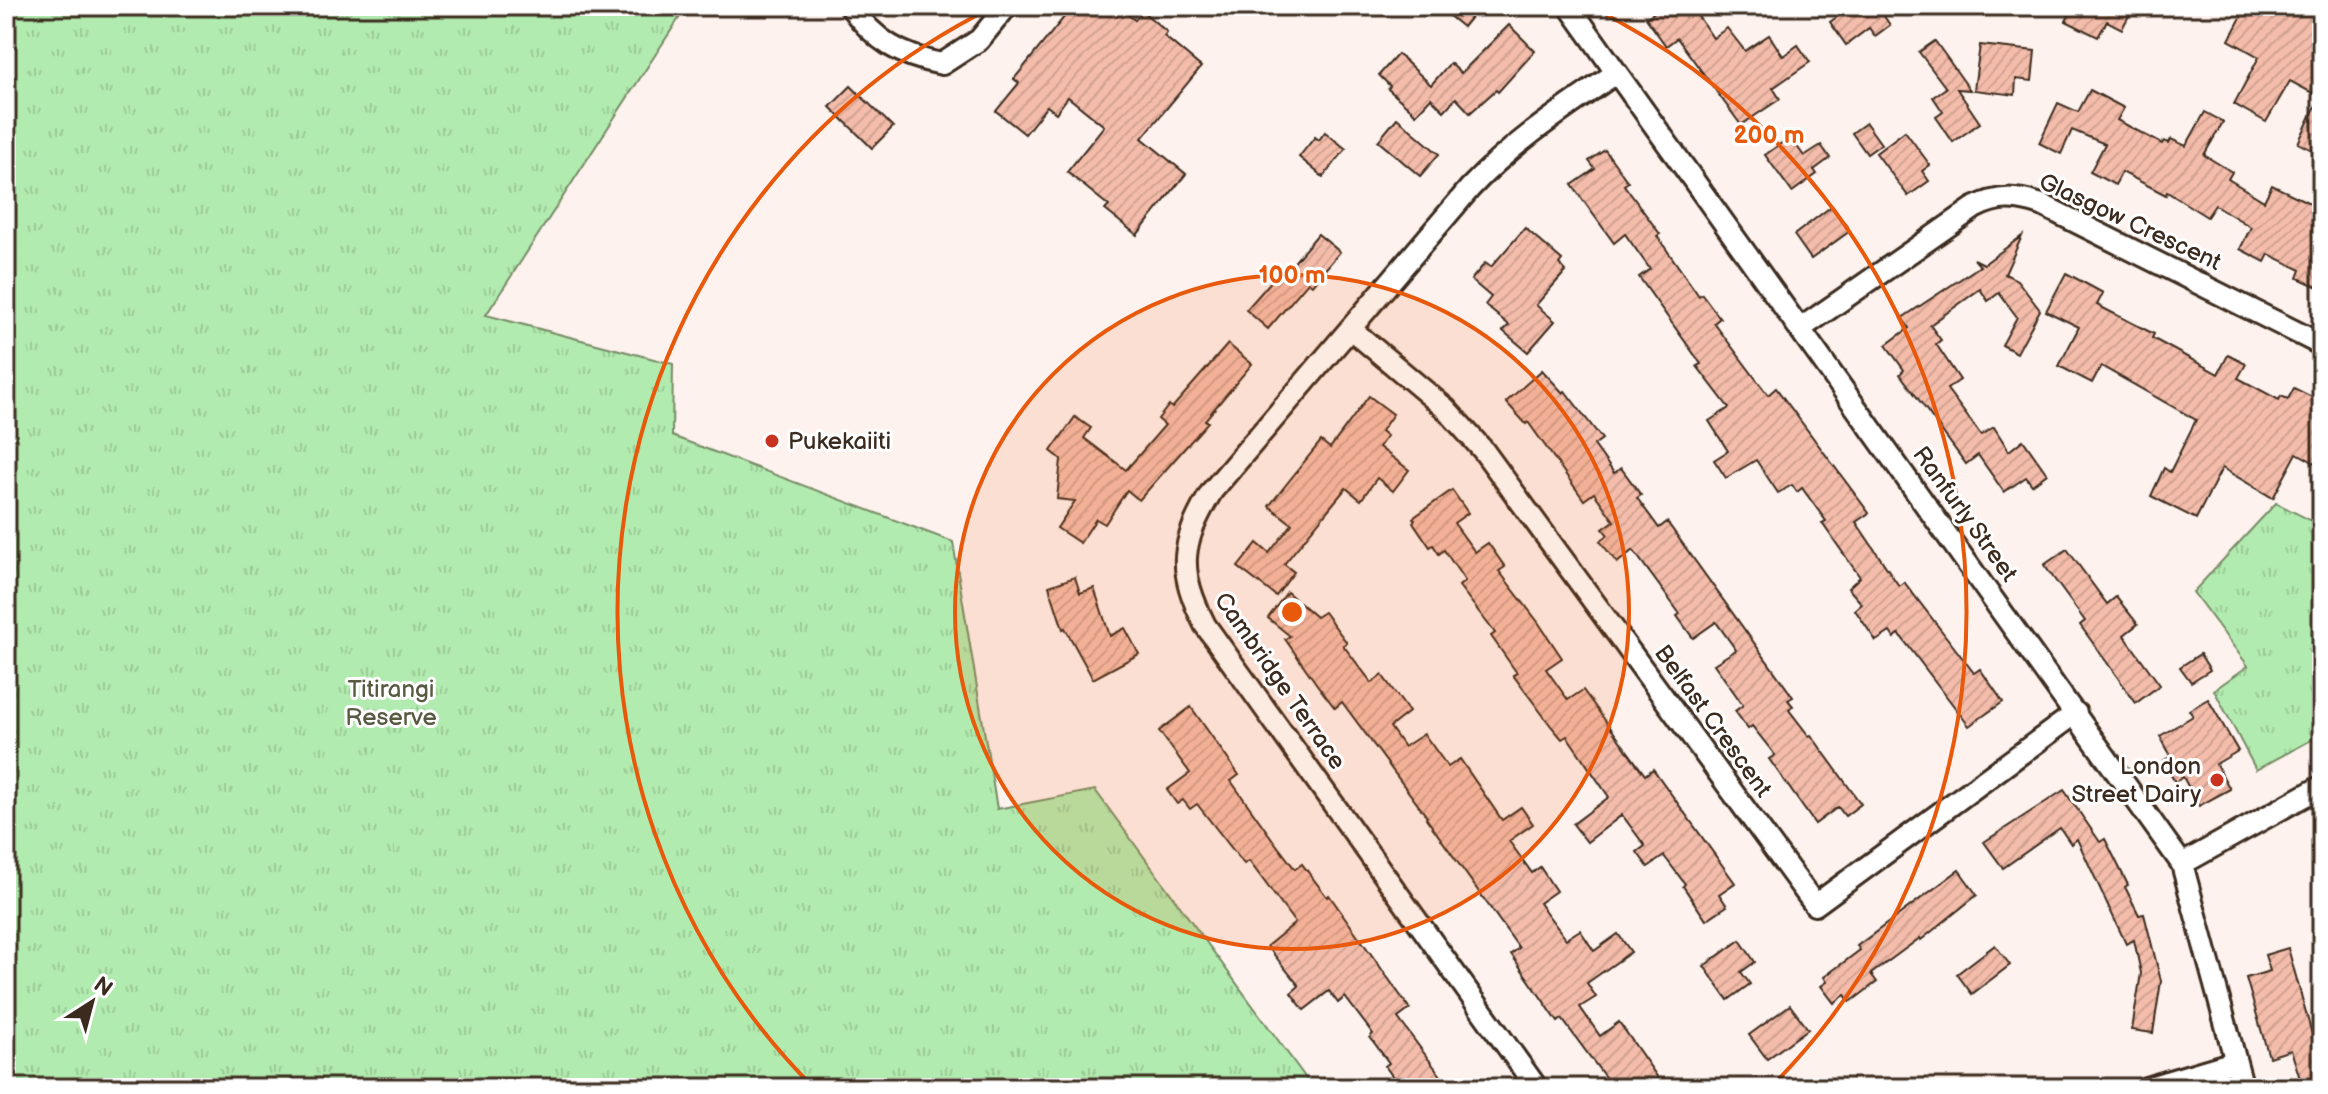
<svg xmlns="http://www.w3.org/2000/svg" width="2328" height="1094" viewBox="0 0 2328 1094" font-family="'Balsamiq Sans',sans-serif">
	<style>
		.park { fill: url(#park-tufts); stroke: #768a66; stroke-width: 2 }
		.building { fill: url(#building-hatch); stroke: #3b2a1e; stroke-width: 2 }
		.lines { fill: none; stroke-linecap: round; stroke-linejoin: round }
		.minor-casing { stroke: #3b2a1e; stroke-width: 26 }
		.minor { stroke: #fff; stroke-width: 20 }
		.ring { fill: none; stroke: #e8590c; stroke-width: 4 }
		.poi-dot { fill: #c8321e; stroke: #fff; stroke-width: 3 }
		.labels { text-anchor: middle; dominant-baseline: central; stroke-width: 6; stroke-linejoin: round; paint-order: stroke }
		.street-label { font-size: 24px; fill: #3b2a1e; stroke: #fff }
		.poi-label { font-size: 24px; fill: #3b2a1e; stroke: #fff; text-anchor: start }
		.park-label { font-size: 24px; fill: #595a42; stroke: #fff }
		.centre { fill: #e8590c; stroke: #fff; stroke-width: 4 }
		.ring-label { font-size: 24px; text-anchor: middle; font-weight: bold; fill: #e8590c; stroke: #fff; stroke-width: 6; stroke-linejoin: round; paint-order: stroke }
	</style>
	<defs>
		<pattern id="park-tufts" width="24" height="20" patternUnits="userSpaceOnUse" patternTransform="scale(2)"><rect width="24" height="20" fill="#b2ebaf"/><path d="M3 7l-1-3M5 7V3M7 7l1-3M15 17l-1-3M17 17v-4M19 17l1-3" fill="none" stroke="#9aca96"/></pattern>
		<pattern id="building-hatch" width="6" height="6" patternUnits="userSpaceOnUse" patternTransform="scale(2)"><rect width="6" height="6" fill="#f4bcaa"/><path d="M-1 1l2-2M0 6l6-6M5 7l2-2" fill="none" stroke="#d2a292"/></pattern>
	</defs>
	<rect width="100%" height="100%" fill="#fdf2ee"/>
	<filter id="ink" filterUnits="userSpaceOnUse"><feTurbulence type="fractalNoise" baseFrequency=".0125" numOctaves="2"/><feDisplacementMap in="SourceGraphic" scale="16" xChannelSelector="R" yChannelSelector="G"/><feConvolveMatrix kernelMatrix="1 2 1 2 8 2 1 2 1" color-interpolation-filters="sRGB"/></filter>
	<g filter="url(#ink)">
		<g class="park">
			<path d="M6,6H687L486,315L673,364L672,436L953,542L997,809L1095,790L1313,1088H6Z"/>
			<path d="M2276,503L2322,526V599L2318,601L2322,607V743L2313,739L2256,770L2214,690L2248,666L2193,592Z"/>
		</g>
		<g class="building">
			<path d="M1073,6H1117L1135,20L1142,11L1167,32L1164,36L1201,67L1142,138L1186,174L1137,235L1105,210L1109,206L1067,172L1104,126L1068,97L1056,113L1047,106L1025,134L996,111L1019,83L1014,79Z"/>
			<path d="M1437,6H1480L1463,27Z"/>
			<path d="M1663,6H1691L1713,38L1727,28L1745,51L1769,35L1783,56L1798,45L1810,62L1773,88L1780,99L1741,125L1677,38L1666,46L1646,18Z"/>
			<path d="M1852,6H1877L1890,25L1875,36L1869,28L1846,45L1830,22Z"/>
			<path d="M2074,6H2134L2122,29L2107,21L2098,37L2066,21Z"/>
			<path d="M2247,6H2322V155L2298,143L2320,97L2290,81L2266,122L2234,104L2259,57L2229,40Z"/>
			<path d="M1509,25L1535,51L1498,92L1496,90L1470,113L1456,98L1444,111L1431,98L1416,114L1388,89L1390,86L1379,75L1398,54L1431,85L1450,63L1461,73Z"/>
			<path d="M1935,41L1970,90L1957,89L1980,123L1953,142L1936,117L1943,112L1933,97L1946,88L1919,52Z"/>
			<path d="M1980,45L2035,51L2032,81L2016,79L2015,95L1974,90Z"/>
			<path d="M851,86L893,127L872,148L830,107Z"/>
			<path d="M2090,90L2124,108L2117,120L2162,144L2164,141L2169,143L2171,139L2186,146L2205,112L2223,122L2204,155L2232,172L2228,179L2264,201L2272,185L2322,209V289L2298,278L2301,270L2269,254L2265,262L2240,249L2251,227L2215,205L2207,217L2167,192L2166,195L2122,172L2115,185L2090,172L2105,144L2072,130L2061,154L2039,143L2058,103L2078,112Z"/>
			<path d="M1397,118L1439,154L1420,176L1378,141Z"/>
			<path d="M1866,123L1881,144L1867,154L1852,133Z"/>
			<path d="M1905,131L1930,165L1922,171L1929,181L1908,196L1876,153Z"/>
			<path d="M1325,132L1346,149L1323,177L1299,157L1315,137L1319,140Z"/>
			<path d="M1790,137L1804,156L1821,145L1830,158L1814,170L1817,174L1792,192L1765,155Z"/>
			<path d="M1605,150L1628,182L1624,185L1660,234L1657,236L1699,296L1702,294L1720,318L1714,323L1768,395L1776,388L1869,513L1856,522L1899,586L1904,582L1974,673L1980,669L2003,702L1969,726L1899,634L1894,638L1890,632L1876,641L1855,610L1862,604L1848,588L1860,577L1822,523L1826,521L1802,488L1797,492L1792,485L1778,493L1756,460L1726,478L1714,460L1728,451L1709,421L1729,408L1697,366L1701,364L1639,277L1650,269L1625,234L1614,243L1572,185L1595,169L1589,161Z"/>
			<path d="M1832,206L1850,231L1811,259L1794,235Z"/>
			<path d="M1525,228L1562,260L1559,264L1566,271L1536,305L1555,321L1528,352L1503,331L1509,325L1485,305L1491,297L1471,280L1485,263L1491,267Z"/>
			<path d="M1318,234L1340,252L1312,285L1308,282L1268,329L1246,310L1282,269L1286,272Z"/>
			<path d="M2022,236L2005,274L2017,280L2040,310L2017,353L2002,345L2017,317L1999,293L1988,301L1980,289L1930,325L1941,340L1936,344L1960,380L1947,389L1981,435L1994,427L2009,451L2023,440L2047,474L2032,485L2026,477L2004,492L1978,455L1966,464L1900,374L1904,370L1886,345L1909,328L1902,318L1980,266L1974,259L1984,264Z"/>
			<path d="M2066,273L2103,293L2097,305L2154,334L2152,338L2218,374L2228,355L2246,364L2238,378L2279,400L2281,396L2288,399L2294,388L2322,402V467L2297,453L2273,498L2222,468L2196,519L2151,496L2164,468L2170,472L2196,420L2101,366L2092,383L2059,366L2079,327L2046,311Z"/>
			<path d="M1228,344L1252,364L1205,420L1208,422L1139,500L1127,490L1105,524L1096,519L1080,543L1057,528L1075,501L1057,499L1061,459L1051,451L1075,417L1091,428L1084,438L1126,470L1165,425L1158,419L1169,405L1172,408Z"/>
			<path d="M1542,370L1563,393L1565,391L1602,439L1594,445L1614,473L1621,468L1641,495L1637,498L1659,528L1667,522L1793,697L1788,700L1793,706L1789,710L1809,736L1811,735L1861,804L1845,816L1838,807L1815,824L1769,759L1775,755L1752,726L1748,729L1735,711L1743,705L1714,664L1736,650L1716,622L1693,638L1677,616L1680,614L1633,550L1617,563L1600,541L1608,535L1603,529L1614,521L1594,493L1584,500L1528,422L1526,424L1506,402Z"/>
			<path d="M1369,396L1393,414L1381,431L1387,436L1379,447L1409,470L1393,491L1377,478L1361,500L1346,488L1284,564L1294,572L1276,596L1238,567L1257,543L1269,553L1292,524L1269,506L1321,441L1330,448Z"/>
			<path d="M1452,490L1468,513L1454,523L1475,552L1488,543L1505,567L1499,571L1538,622L1562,658L1546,669L1568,700L1583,690L1645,775L1653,769L1735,883L1719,894L1727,906L1706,920L1683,886L1685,884L1664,856L1648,867L1637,852L1645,846L1622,815L1587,842L1573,824L1609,797L1567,736L1562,739L1551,726L1513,675L1517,673L1491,636L1495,633L1459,586L1465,581L1444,550L1439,554L1433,545L1430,547L1413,522L1415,520L1413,518Z"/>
			<path d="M2067,549L2107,604L2116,597L2138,624L2124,635L2160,685L2136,703L2080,625L2085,621L2044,565Z"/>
			<path d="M1075,577L1080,593L1094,588L1110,636L1125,628L1139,654L1093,679L1065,628L1063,629L1049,586Z"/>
			<path d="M1287,592L1316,617L1324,612L1347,643L1343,645L1372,683L1382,675L1409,712L1390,727L1404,747L1424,734L1448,767L1460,759L1502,820L1521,807L1533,824L1509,841L1532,873L1540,867L1556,891L1539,903L1566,939L1580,930L1594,951L1618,934L1631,952L1587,983L1596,997L1580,1007L1600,1036L1619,1022L1665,1088H1613L1562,1019L1558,1022L1511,954L1519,948L1426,818L1427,817L1342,702L1335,708L1318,686L1285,639L1290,636L1268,618Z"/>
			<path d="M2200,654L2210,670L2191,682L2180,667Z"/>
			<path d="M2208,699L2238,751L2216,764L2230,789L2199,806L2183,777L2175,782L2163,761L2171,756L2160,736L2193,716L2189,710Z"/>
			<path d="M1191,707L1239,775L1231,781L1273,840L1295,869L1302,864L1327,897L1329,895L1410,1009L1398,1018L1441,1076L1426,1088H1401L1385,1066L1389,1063L1370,1037L1373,1034L1345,997L1338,1003L1329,991L1304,1010L1291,993L1299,986L1267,946L1295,923L1249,861L1244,864L1197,804L1190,809L1183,800L1177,804L1167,790L1190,773L1159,731Z"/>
			<path d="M2064,790L2100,842L2105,839L2128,885L2125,887L2139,915L2144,914L2161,981L2153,1033L2132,1030L2141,973L2134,940L2126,944L2077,839L2071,844L2060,828L2003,868L1984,842Z"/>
			<path d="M1959,870L1977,895L1921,940L1920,938L1871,974L1877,982L1856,998L1850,1002L1845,995L1834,1003L1821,986L1827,982L1824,977L1860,950L1857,946Z"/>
			<path d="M1740,940L1755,962L1741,972L1750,984L1728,1000L1704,966Z"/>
			<path d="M1995,945L2010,965L1972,994L1957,974Z"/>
			<path d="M2288,948L2322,1070V1088H2303L2291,1050L2269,1057L2246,978L2270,971L2265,955Z"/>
			<path d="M1790,1005L1808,1029L1767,1059L1749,1035Z"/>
		</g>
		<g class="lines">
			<g class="minor-casing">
				<g id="minor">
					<path d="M850,6C875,41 900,56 942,64L979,40L1007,6"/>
					<path d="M1569,6L2182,864L2243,1088"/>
					<path d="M1800,329L1974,208C1999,195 2016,197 2042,205L2322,345"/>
					<path d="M1352,330L1446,409L1483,450L1815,905L2076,713"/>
					<path d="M2182,864L2322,786"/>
					<path d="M1537,1088L1205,625C1177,569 1180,544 1212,491L1470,188C1513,142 1564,109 1616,73"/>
					<path d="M2146,1088L2234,1062"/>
				</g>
			</g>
			<use href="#minor" class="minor"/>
		</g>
	</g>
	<circle cx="1292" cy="612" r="337" fill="#e8590c" fill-opacity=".12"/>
	<g class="ring">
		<circle cx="1292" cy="612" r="337"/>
		<path d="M811 1085A675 675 0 0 1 991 8M1593 8A675 675 0 0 1 1773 1085"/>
	</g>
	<g class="poi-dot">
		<circle cx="772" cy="441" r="8"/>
		<circle cx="2217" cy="780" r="8"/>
	</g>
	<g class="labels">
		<g class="street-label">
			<text transform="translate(2130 222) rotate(25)">Glasgow Crescent</text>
			<text transform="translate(1965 514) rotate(54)">Ranfurly Street</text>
			<text transform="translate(1280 681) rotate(55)">Cambridge Terrace</text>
			<text transform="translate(1713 721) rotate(54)">Belfast Crescent</text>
		</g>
		<g class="poi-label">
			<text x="788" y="441">Pukekaiiti</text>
			<text x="2201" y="766" text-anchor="end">London<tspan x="2201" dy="28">Street Dairy</tspan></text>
		</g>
		<g class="park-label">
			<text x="391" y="689">Titirangi<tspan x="391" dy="28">Reserve</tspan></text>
		</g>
	</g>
	<circle cx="1292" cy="612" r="12" class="centre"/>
	<g class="ring-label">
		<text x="1769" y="143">200 m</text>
		<text x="1292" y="283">100 m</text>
	</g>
	<rect width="2328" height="1094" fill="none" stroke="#fff" stroke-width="32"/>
	<rect x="16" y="16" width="2296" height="1062" fill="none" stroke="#3b2a1e" stroke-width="3" filter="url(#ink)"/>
	<g transform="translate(92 1002) rotate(36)" stroke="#ffffff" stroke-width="6" paint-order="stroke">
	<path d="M0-6L14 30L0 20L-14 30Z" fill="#3b2a1e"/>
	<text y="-12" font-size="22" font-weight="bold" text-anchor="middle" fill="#3b2a1e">N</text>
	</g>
</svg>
